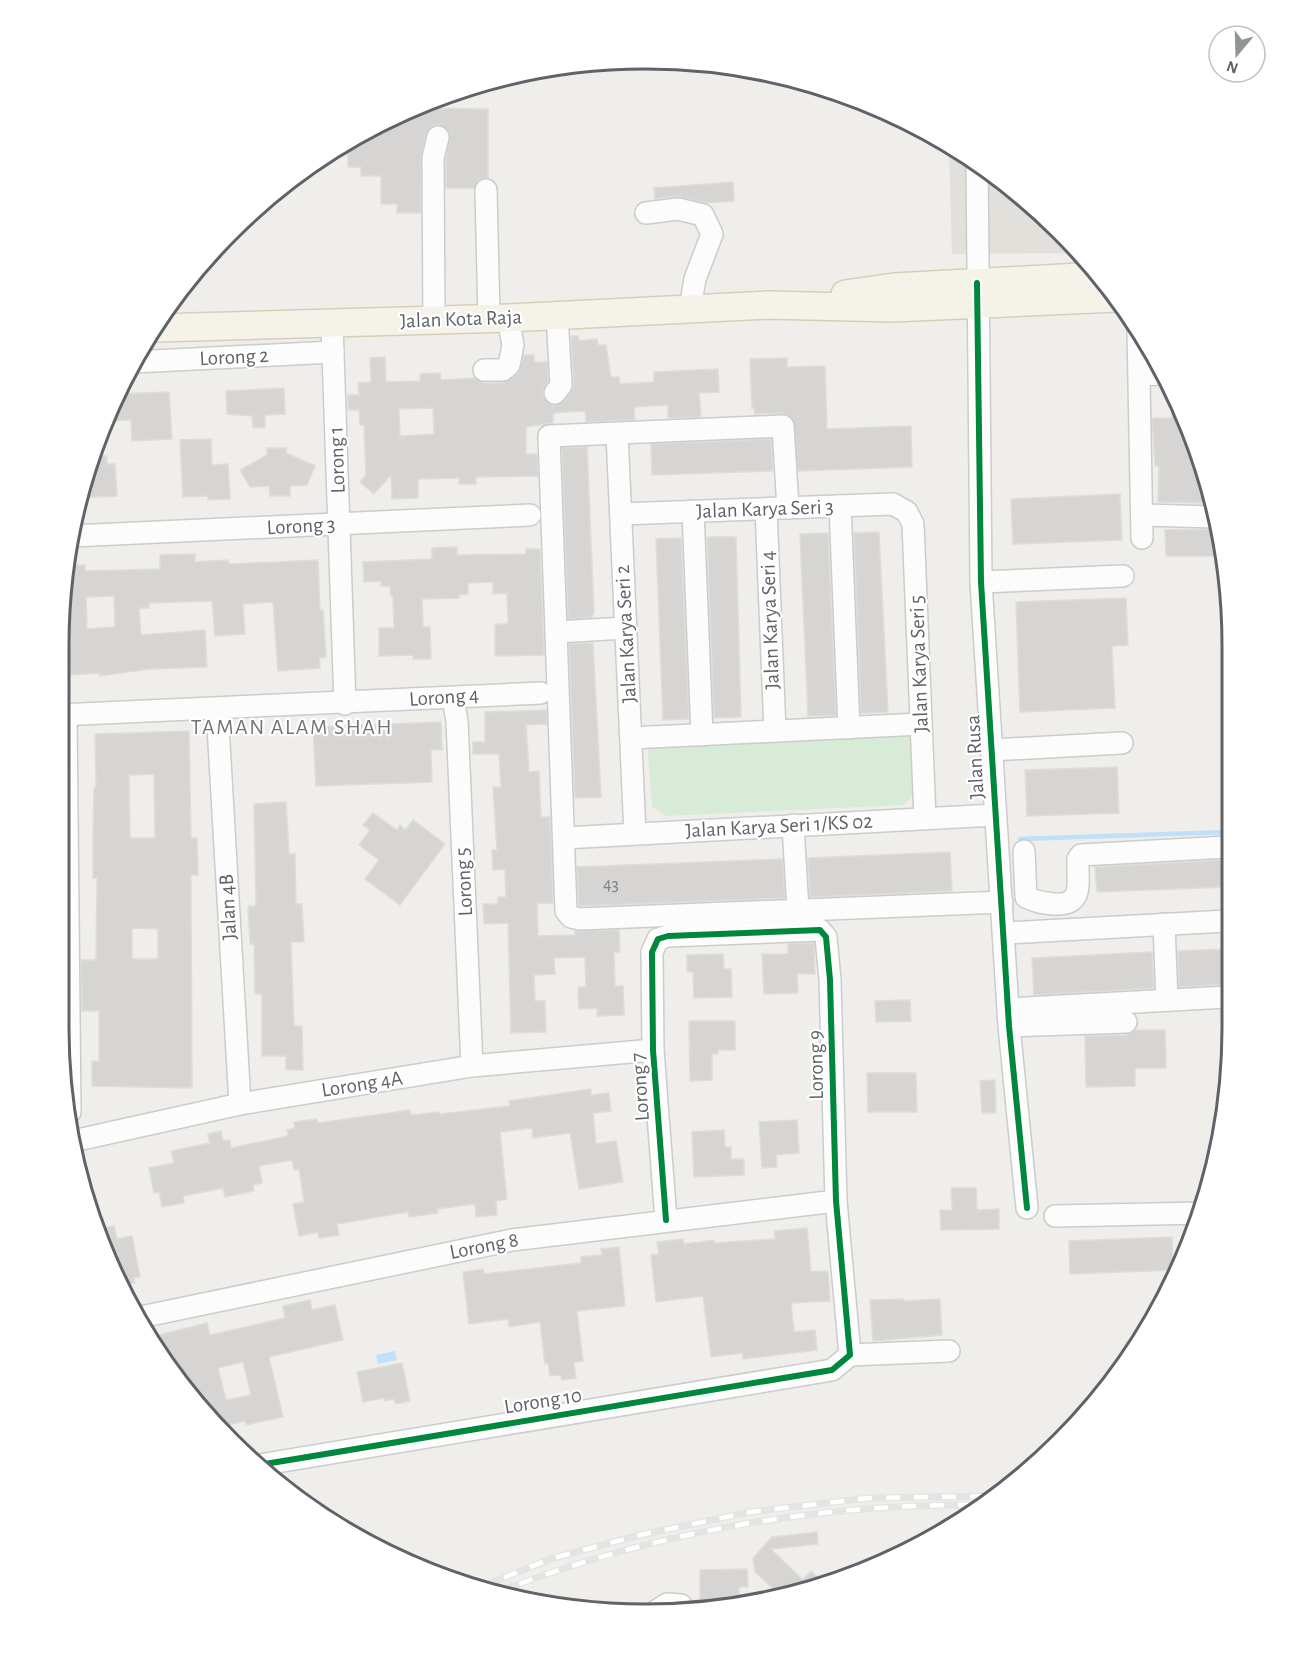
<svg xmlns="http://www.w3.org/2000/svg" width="1291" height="1673" viewBox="0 0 1291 1673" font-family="'Alegreya Sans',sans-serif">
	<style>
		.education { fill: #e2e0da }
		.green { fill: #d8ebd6 }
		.water { fill: #bfe0f9 }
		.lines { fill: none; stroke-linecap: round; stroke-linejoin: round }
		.stream { stroke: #bfe0f9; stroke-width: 4.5 }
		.building { fill: #d6d5d3; stroke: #deddd9; stroke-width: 1.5; fill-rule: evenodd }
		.minor-casing { stroke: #cbcccc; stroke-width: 24 }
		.major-casing { stroke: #d7ceb8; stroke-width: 30 }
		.minor { stroke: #fdfcfc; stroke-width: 21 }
		.major { stroke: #f4f2e9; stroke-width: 27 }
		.rail-casing { stroke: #e4e4e4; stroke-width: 7 }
		.rail { stroke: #fff; stroke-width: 4.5; stroke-dasharray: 14; stroke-linecap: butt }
		.cycleway-casing { stroke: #fff; stroke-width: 10 }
		.cycleway { stroke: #00873e; stroke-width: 6 }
		.labels { text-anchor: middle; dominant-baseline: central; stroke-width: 4.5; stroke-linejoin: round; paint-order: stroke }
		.number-label { font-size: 18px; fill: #7e8184 }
		.street-label { font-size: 21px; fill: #5f6368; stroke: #fff }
		.neighbourhood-label { font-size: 22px; letter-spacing: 1.5px; fill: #70757a; stroke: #fff }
		.rim { fill: none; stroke: #5f6368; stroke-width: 3 }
	</style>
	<rect width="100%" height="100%" fill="#efeeea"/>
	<path class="education" d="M949,146L972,158L1061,231L1079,253L952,254Z"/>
	<path class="green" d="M909,730L913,795L904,805L666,816L652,807L647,741Z"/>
	<path class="water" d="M395,1351L397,1360L378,1364L376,1355Z"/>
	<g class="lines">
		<path class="stream" d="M1020,839L1227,832"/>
	</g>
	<g class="building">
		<path d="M411,108L488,109V178L479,179L474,188H446V159L450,134L441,125H434L426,134L421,155V213H397V204H381V176H361V167H348V142Z"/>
		<path d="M733,182L734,201L706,203L677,196L655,199L654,188Z"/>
		<path d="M571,336H578L579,341L597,339L598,345H606L611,377H619L620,384L654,382V372L718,369L719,392L699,393L701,417L668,418V405L634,407L635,420L586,422L585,411L553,413V423L526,427V454H537L538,476L476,477V484H459V478L418,479V498L392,499L391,475L374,494L360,482L366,475L364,425H360L359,410H348V395H359L358,383L371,382L370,358L385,357L386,382L420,381V374L440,373L441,380L475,378L483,383H503L518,374L524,355H534V362H547L548,381L542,391L543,397L554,406L565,401L574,385ZM433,408L434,434L400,436L399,409Z"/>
		<path d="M787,358V367L825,366L827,429L911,426L912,467L798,471L793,419L783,413L755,414L754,408H752L750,359Z"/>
		<path d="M284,388L285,414L265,415V427L253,428L252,416L227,414L226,391Z"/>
		<path d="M169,392L172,439L132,441L131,420L106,421L116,394Z"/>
		<path d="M1172,398L1201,456L1212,503L1158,502L1159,466H1155L1152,418H1172Z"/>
		<path d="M211,439L212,465L228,464L230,499L208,500V496L183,497L180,440Z"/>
		<path d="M771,439L773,471L652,475L651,444Z"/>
		<path d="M587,447L594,612L592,617L568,619L562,448Z"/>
		<path d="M267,448H287L286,453L315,466L307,485L290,486V496H270L269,486L250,487L240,470L267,455Z"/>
		<path d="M93,456H107V464H115L117,496L78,498Z"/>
		<path d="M1120,494L1122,540L1013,544L1011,499Z"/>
		<path d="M1218,529L1221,556H1166L1165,530Z"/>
		<path d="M879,532L888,712L861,713L854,533Z"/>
		<path d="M828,533L836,715L808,716L800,534Z"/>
		<path d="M707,537H736L741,717L714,718Z"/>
		<path d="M681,538L689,719L663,720L656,539Z"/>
		<path d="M457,547V555L526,554V549H540L544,655L495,656V624H508L507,593L493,594V582L468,583V594L459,595V598L422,599L423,627H430L431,659H413V655L379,656V628H394L393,596H391L390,586H381V581L364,582L363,562L432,559V548Z"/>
		<path d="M195,554V562L228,560L229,564L318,560L320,611L323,610L326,657L319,658L320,668L278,671L273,602L243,604L245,634L215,636L212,601L149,603V608H139L141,635L205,630L207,667L149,669L100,676V673L71,675L70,668H60V607L67,565H85V571L160,569V555ZM114,596L115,627L87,629L86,597Z"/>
		<path d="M1126,598L1128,645L1112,646L1115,708L1020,712L1016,602Z"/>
		<path d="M593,643L601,797L575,798L569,644Z"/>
		<path d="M546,710L547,724L526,725L529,772L539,771L541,817H550L553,903H537L538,936L575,935V931L619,930L620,952H614L615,986H623L624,1015L597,1016V1008L579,1009L578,987H586L585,957L554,958L555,974L534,975L535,1001H545L546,1032L511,1033L508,923L484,924L483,904H498V897H506L505,869L493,870L492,850H497L493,787H501L499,754H473V742H485V712Z"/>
		<path d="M441,722L442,750H431L432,782L316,786L313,727Z"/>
		<path d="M189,731L191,838H197L198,875H191L192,1088L92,1086V1061H99V1011H82L81,960H96L97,878H93V839L94,788L96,787L95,734ZM154,774L155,838H130L129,775ZM132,928L158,929V959H132Z"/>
		<path d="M1117,767L1119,813L1027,816L1025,770Z"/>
		<path d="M286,802L289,854H295L296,904H302L304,942H291L294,1026H302L303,1070H286V1056H262V994H255L254,944H250L248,906H256L254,804Z"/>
		<path d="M373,813L397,830L400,825L405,830L413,820L445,844L400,905L365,879L379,860L359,845L370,830L363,825Z"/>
		<path d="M950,852L952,891L810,897L808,858Z"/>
		<path d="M782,859L785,898L579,906L577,867Z"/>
		<path d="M1227,860V887L1097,892L1095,867Z"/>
		<path d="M814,943L815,974H797L798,993L764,994L762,954H788V944Z"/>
		<path d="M1227,949V984L1179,987L1178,951Z"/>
		<path d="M1152,952L1154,988L1034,995L1032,958Z"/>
		<path d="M723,954L724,969H731L732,997L694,998L693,972H687V955Z"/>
		<path d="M910,1000L911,1021L876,1022L875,1001Z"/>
		<path d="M689,1021H735V1050H718V1054H712V1080L690,1081Z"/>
		<path d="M1135,1030H1165L1166,1068H1135V1086L1086,1087L1085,1036L1126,1035Z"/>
		<path d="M867,1073H916L917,1112H868Z"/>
		<path d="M995,1080L996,1113H982L980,1081Z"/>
		<path d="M591,1089V1095L609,1093L611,1111L593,1113L596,1144L616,1141L623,1182L579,1189L570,1133L533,1138L532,1128L500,1132L507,1199L496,1201L497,1215L476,1217L475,1204L437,1209L438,1213L409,1217L408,1212L337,1224L339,1235L319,1238L318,1232L299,1236L293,1204L304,1202L299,1169L294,1170L292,1160L259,1166L262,1183L253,1185L254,1191L225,1197L223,1188L183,1196L184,1203L162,1207L159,1192L154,1193L149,1168L174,1163L171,1151L210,1143L208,1134L221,1131L223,1141L230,1140L231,1148L288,1136L287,1130L295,1128L294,1122L317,1119L318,1123L410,1110L411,1115L439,1112L440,1114L510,1106L509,1101Z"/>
		<path d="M797,1120L799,1153L776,1155L777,1167L762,1168L759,1122Z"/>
		<path d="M724,1130L725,1147H731V1159H744V1175L694,1177L692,1132Z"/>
		<path d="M951,1188H976L977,1210L999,1209V1229L941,1230L940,1210H952Z"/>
		<path d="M114,1226L117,1239L132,1236L140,1277L134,1278L135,1283L122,1285L99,1229Z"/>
		<path d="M807,1228L811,1272L828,1271L830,1301L791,1303L794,1332L815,1330L817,1350L743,1359L742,1353L711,1357L703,1296L656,1302L651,1255L659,1254L657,1242L683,1239L684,1244L714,1240V1243L775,1239V1231Z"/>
		<path d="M1172,1237L1173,1270L1070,1274L1069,1241Z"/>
		<path d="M619,1247L625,1306L577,1311L583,1361L574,1362L576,1378L562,1380L561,1375L550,1376L548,1363L545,1364L540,1322L509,1327L508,1319L469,1324L463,1272L483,1269L484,1274L581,1263V1257L602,1255L601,1249Z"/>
		<path d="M903,1299L904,1301L940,1299L942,1335L873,1341L870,1300Z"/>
		<path d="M310,1300L312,1310L335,1305L343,1340L269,1357L283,1417L246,1425L245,1421L219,1427L165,1357L159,1335L207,1323L210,1335L285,1318L283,1306ZM243,1362L251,1395L226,1400L218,1368Z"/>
		<path d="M402,1363L410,1401L396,1404L394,1399L385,1401L384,1398L363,1402L357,1372Z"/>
		<path d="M817,1532L818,1544L771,1549L803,1580L811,1571L826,1585L779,1594L755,1572L753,1558L772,1537Z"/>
		<path d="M747,1569L748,1587H739V1599L700,1600V1570Z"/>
	</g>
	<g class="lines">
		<g class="minor-casing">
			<g id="minor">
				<path d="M977,161L981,582L1009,1026L1027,1208"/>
				<path d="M486,190L489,318"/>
				<path d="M646,213L678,209L703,215L712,234L695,279L690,308"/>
				<path d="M434,320L433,158L438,137"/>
				<path d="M332,324L345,704"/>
				<path d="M1138,329L1142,538"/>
				<path d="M134,362L333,352"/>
				<path d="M484,370H503L509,365L513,345L508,318"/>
				<path d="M1140,375L1161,374"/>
				<path d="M555,393L561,385L557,315"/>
				<path d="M617,434L635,834"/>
				<path d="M840,506L849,728"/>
				<path d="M788,508L783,426L549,436L566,911L571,917L580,919L1002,902"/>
				<path d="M766,509L775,731"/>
				<path d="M693,511L702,735"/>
				<path d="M621,514L893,504L907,512L913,524L925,818"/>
				<path d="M1144,515L1215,517"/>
				<path d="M72,536L530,515"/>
				<path d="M981,582L1123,576"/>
				<path d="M556,632L626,628"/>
				<path d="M453,698L457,721L472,1066"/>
				<path d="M217,709L240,1104"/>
				<path d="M59,715L541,693"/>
				<path d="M66,715L70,1112"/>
				<path d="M631,738L921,724"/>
				<path d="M991,750L1122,743"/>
				<path d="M793,825L798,910"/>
				<path d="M564,838L995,815"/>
				<path d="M1024,851L1026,897C1036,902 1043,903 1054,904C1085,906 1077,882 1078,859L1081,855L1227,847"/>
				<path d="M1164,924L1167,1000"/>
				<path d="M1005,933L1227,921"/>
				<path d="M1009,1009L1227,997"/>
				<path d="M1009,1026L1126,1022"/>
				<path d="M73,1141L240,1104L472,1066L653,1050"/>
				<path d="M1055,1216L1202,1213"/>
				<path d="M136,1318L512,1240L836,1201"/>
				<path d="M850,1355L949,1351"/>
				<path d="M259,1465L832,1370L850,1355L836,1201L830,980L826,937L820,930L668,936L658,939L652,952L653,1050L666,1220"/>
				<path d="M656,1611L667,1604L681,1605"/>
			</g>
		</g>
		<g class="major-casing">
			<g id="major">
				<path d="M845,294L894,287L1098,276"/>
				<path d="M155,328L508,318L767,305L893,308L1116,298"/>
			</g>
		</g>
		<use href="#minor" class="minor"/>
		<use href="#major" class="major"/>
		<g class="rail-casing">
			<g id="rail">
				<path d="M478,1588L550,1559L640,1535L750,1512L869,1498L996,1496"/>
				<path d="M493,1594C647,1533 818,1503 984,1505"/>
			</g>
		</g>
		<use href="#rail" class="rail"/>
		<g class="cycleway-casing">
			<g id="cycleway">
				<path d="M977,283L981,582L1009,1026L1027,1208"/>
				<path d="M259,1465L832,1370L850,1355L836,1201L830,980L826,937L820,930L668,936L658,939L652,952L653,1050L666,1220"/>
			</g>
		</g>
		<use href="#cycleway" class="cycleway"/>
	</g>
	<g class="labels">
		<g class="number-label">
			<text x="611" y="885">43</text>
		</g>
		<g class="street-label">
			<text transform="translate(461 319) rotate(-2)">Jalan Kota Raja</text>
			<text transform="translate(234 357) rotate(-3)">Lorong 2</text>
			<text transform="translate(337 460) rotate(-92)">Lorong 1</text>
			<text transform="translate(765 509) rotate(-2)">Jalan Karya Seri 3</text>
			<text transform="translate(301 526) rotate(-3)">Lorong 3</text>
			<text transform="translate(770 620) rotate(-92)">Jalan Karya Seri 4</text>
			<text transform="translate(626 634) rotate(-93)">Jalan Karya Seri 2</text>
			<text transform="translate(919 664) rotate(-92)">Jalan Karya Seri 5</text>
			<text transform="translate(444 697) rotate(-4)">Lorong 4</text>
			<text transform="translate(975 757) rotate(-93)">Jalan Rusa</text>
			<text transform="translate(779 826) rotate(-3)">Jalan Karya Seri 1/KS 02</text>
			<text transform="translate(464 882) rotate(-93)">Lorong 5</text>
			<text transform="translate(228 907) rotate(-93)">Jalan 4B</text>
			<text transform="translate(816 1065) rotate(-91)">Lorong 9</text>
			<text transform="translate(362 1084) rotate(-9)">Lorong 4A</text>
			<text transform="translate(640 1087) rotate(-94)">Lorong 7</text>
			<text transform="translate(484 1246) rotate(-11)">Lorong 8</text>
			<text transform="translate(543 1401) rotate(-9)">Lorong 10</text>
		</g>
		<g class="neighbourhood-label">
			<text x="292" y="727">TAMAN ALAM SHAH</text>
		</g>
	</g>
	<path d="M0 0H1291V1673H0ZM645 69H646A576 576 0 0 1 1222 645V1028A576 576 0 0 1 646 1604H645A576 576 0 0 1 69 1028V645A576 576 0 0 1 645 69Z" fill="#fff" fill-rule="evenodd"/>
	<path class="rim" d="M645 69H646A576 576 0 0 1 1222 645V1028A576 576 0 0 1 646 1604H645A576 576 0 0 1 69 1028V645A576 576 0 0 1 645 69Z"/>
	<g transform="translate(1237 54) rotate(199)"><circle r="28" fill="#ffffff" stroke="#bfc1c3" stroke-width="1.5"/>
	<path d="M0-4.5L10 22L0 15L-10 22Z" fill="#919496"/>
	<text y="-9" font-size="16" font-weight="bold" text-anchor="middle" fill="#5f6368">N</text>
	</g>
</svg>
